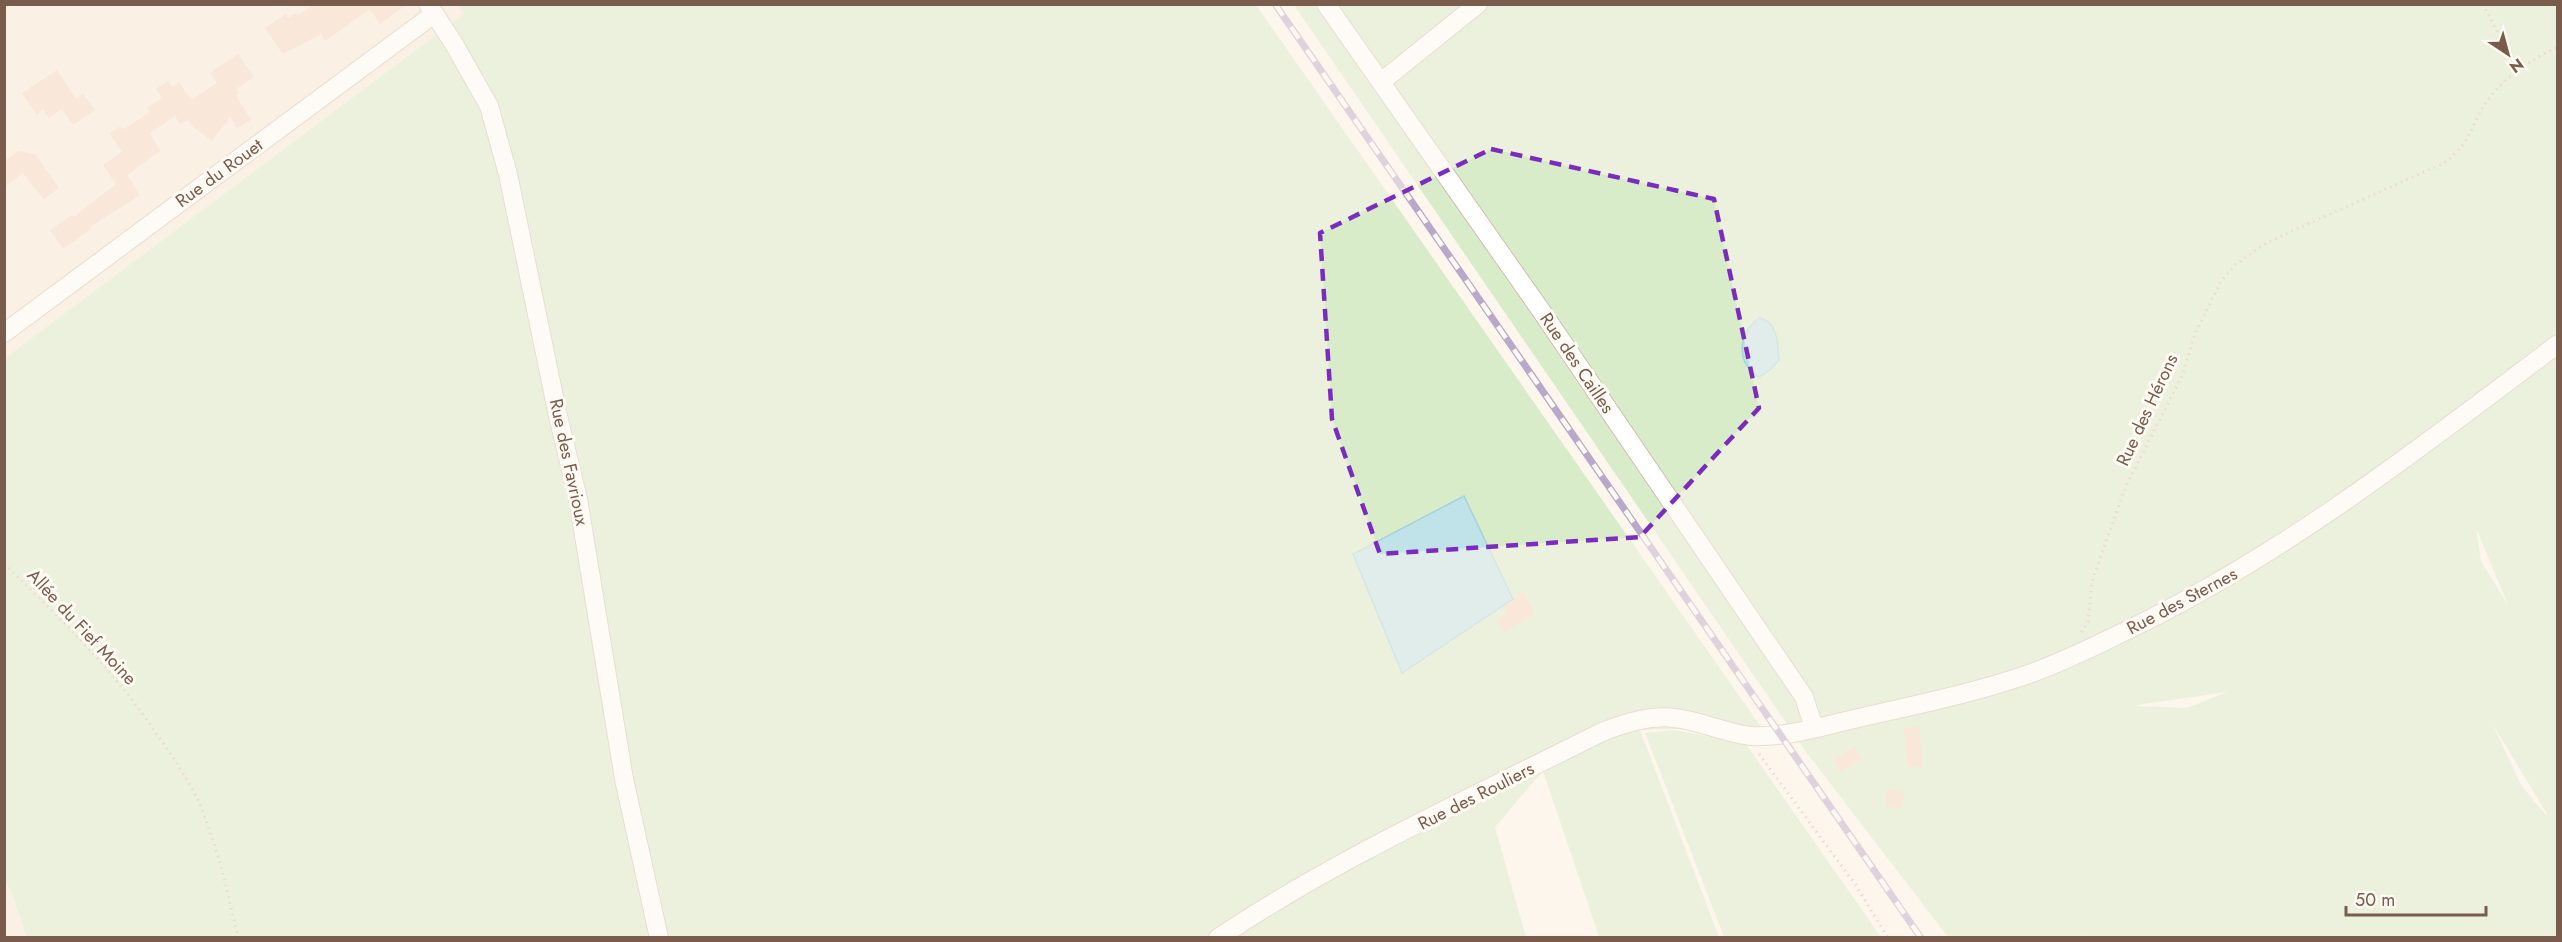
<svg xmlns="http://www.w3.org/2000/svg" width="2562" height="942" viewBox="0 0 2562 942" font-family="Jost,sans-serif">
	<style>
		.residential { fill: #f5e8da }
		.green { fill: #d8ecc9; fill-rule: evenodd }
		.water { fill: #bfe3e8; stroke: #a5d3da; stroke-width: 1.5 }
		.building { fill: #f3d5c3 }
		.lines { fill: none; stroke-linecap: round; stroke-linejoin: round }
		.street-casing { stroke: #d1beb0; stroke-width: 20 }
		.path { stroke: #d9b8a5; stroke-width: 3; stroke-dasharray: 1.5 4.5; stroke-linecap: butt }
		.street { stroke: #fff; stroke-width: 18 }
		.rail-casing { stroke: #b9a8c9; stroke-width: 7 }
		.rail { stroke: #fffaf3; stroke-width: 4.5; stroke-dasharray: 14; stroke-linecap: butt }
		.marked { fill: none; stroke: #7b2cbf; stroke-width: 4.5; stroke-dasharray: 12 8; stroke-linejoin: round }
		.labels { text-anchor: middle; dominant-baseline: central; stroke-width: 6; stroke-linejoin: round; paint-order: stroke }
		.street-label { font-size: 18px; fill: #7a5c4d; stroke: #fffaf3 }
	</style>
	<rect width="100%" height="100%" fill="#fdf6ec"/>
	<g class="residential">
		<path d="M457,4L464,14L5,358V5Z"/>
		<path d="M4,881L12,893L27,937H5Z"/>
	</g>
	<g class="green">
		<path d="M457,5H1256L1761,727L1640,730L1719,937H1599L1543,771L1495,827L1526,937L27,938L12,893L5,881V358L464,14Z"/>
		<path d="M1294,5H2557V937H2085L2087,934L2082,938L1948,937L1806,752ZM2476,527V528L2508,605L2481,561ZM2227,692L2187,708L2137,706V705ZM2493,725L2547,814L2546,815L2521,785Z"/>
		<path d="M1675,730L1746,744L1881,937H1724L1645,733Z"/>
	</g>
	<g class="water">
		<path d="M1759,318C1778,321 1778,345 1779,360L1771,369L1759,377C1735,362 1738,334 1759,318Z"/>
		<path d="M1464,496L1513,599L1402,673L1353,554Z"/>
	</g>
	<g class="building">
		<path d="M315,4H407L380,24L370,9L325,41L321,34L283,54L265,28L286,14L288,18L297,13L298,15Z"/>
		<path d="M238,54L254,77L236,89L239,93L236,96L251,120L237,128L230,117L212,141L193,127L188,120L180,124L175,116L150,133L160,151L127,175L140,195L90,227L91,229L63,249L50,230L72,215L74,217L116,184L103,165L122,152L110,133L119,127L124,129L150,112L147,108L162,98L156,89L168,81L172,87L179,82L191,100L217,83L210,73Z"/>
		<path d="M57,70L76,99L83,94L95,110L73,125L62,109L49,118L43,109L37,115L22,93Z"/>
		<path d="M19,151L35,154L59,188L44,199L23,173L4,187V161Z"/>
		<path d="M1524,592L1535,614L1504,633L1496,620L1507,613L1504,606Z"/>
		<path d="M1919,726L1923,766L1908,767L1904,728Z"/>
		<path d="M1855,746L1862,759L1840,772L1833,760Z"/>
		<path d="M1888,789L1905,792L1902,809L1885,806Z"/>
	</g>
	<g class="lines">
		<g class="street-casing">
			<g id="street">
				<path d="M428,4L454,44L489,106L508,174L558,416L578,499L624,779L659,938"/>
				<path d="M1326,4L1542,312L1804,697L1814,728"/>
				<path d="M1381,82L1478,4"/>
				<path d="M4,333L434,14"/>
				<path d="M1218,938C1339,857 1473,797 1602,732C1625,723 1650,715 1675,718C1701,721 1727,734 1753,736C1774,737 1796,733 1817,728C1887,710 1960,698 2029,674C2066,661 2101,643 2136,626C2290,550 2421,447 2558,344"/>
			</g>
		</g>
		<g class="path">
			<path d="M2483,4L2517,71"/>
			<path d="M4,564C62,619 117,674 161,740C174,759 187,778 197,798C217,843 227,890 238,938"/>
			<path d="M2081,632L2088,622L2092,581L2126,486L2182,376L2195,334L2221,281L2236,264L2268,242L2444,163C2475,140 2470,122 2491,96C2507,75 2534,58 2558,47"/>
			<path d="M1759,754L1855,884L1888,938"/>
		</g>
		<use href="#street" class="street"/>
		<g class="rail-casing">
			<path id="rail" d="M1275,4L1921,938"/>
		</g>
		<use href="#rail" class="rail"/>
	</g>
	<path d="M0 0H2562V942H0ZM1491,149L1714,199L1759,408L1640,537L1380,554L1332,419L1320,233Z" fill="#fdf6ec" fill-opacity=".55" fill-rule="evenodd"/>
	<path class="marked" d="M1491,149L1714,199L1759,408L1640,537L1380,554L1332,419L1320,233Z"/>
	<g class="labels">
		<g class="street-label">
			<text transform="translate(219 173) rotate(-36)">Rue du Rouet</text>
			<text transform="translate(1577 363) rotate(56)">Rue des Cailles</text>
			<text transform="translate(2147 410) rotate(-65)">Rue des Hérons</text>
			<text transform="translate(569 462) rotate(78)">Rue des Favrioux</text>
			<text transform="translate(2182 601) rotate(-28)">Rue des Sternes</text>
			<text transform="translate(82 627) rotate(47)">Allée du Fief Moine</text>
			<text transform="translate(1476 796) rotate(-27)">Rue des Rouliers</text>
		</g>
	</g>
	<rect width="2562" height="942" fill="none" stroke="#7a5c4d" stroke-width="12"/>
	<g transform="translate(2508 54) rotate(144)" stroke="#fffaf3" stroke-width="4.5" paint-order="stroke">
	<path d="M0-4.5L10 22L0 15L-10 22Z" fill="#7a5c4d"/>
	<text y="-9" font-size="16" font-weight="bold" text-anchor="middle" fill="#7a5c4d">N</text>
	</g>
	<path d="M2346 906v9h140v-9" fill="none" stroke="#7a5c4d" stroke-width="3"/>
	<text x="2355" y="906" font-size="18" fill="#7a5c4d" stroke="#fffaf3" stroke-width="4.5" paint-order="stroke">50 m</text>
</svg>
